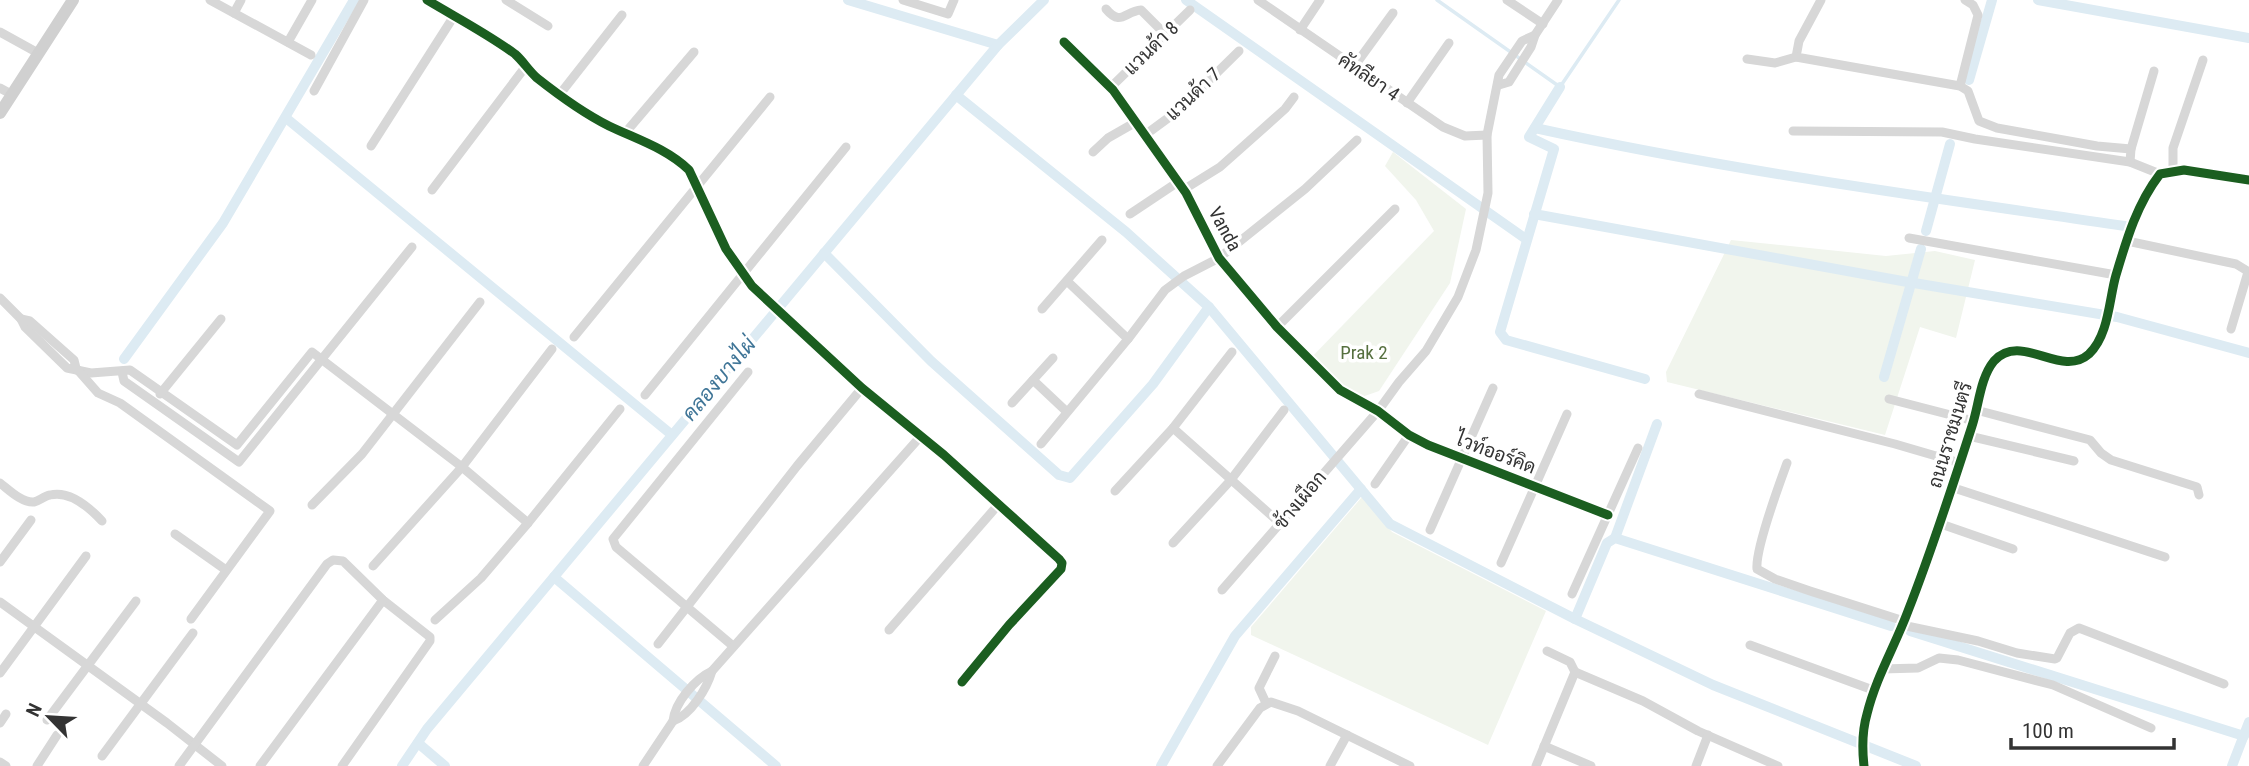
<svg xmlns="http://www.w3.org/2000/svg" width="2249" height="766" viewBox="0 0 2249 766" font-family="'Roboto Condensed',Sarabun,sans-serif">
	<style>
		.green { fill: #f1f5ed }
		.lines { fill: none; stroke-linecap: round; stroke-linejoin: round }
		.stream { stroke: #ddebf3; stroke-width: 3.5 }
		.canal { stroke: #ddebf3; stroke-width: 10 }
		.minor { stroke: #d7d7d7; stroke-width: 9 }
		.tertiary { stroke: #d7d7d7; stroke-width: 10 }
		.secondary { stroke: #d0d0d0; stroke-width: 12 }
		.cycleway-casing { stroke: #fff; stroke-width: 13 }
		.cycleway { stroke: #1b5e20; stroke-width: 9 }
		.labels { text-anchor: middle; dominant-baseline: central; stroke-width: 7; stroke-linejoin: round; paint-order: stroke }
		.street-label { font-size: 19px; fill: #333; stroke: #fff }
		.park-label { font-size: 19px; fill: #56703f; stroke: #fff }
		.water-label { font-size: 21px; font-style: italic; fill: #3f7597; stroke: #fff }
	</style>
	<rect width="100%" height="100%" fill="#fff"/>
	<g class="green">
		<path d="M1393,152L1466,209L1450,283L1379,391L1359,398L1334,387L1310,359L1434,231L1416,200L1385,166Z"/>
		<path d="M1731,240L1886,256L1935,251L1975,260L1956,338L1920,327L1885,435L1667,382L1666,372Z"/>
		<path d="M1362,497L1392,532L1546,611L1488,745L1251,635V627Z"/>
	</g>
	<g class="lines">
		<path class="stream" d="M1437,0L1560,87L1619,0"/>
		<g class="canal">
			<path d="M848,0L998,45"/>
			<path d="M1186,0L1526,239"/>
			<path d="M2038,0L2249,38"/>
			<path d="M1969,80L1992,0"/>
			<path d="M1560,87L1529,137L1554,149L1500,332L1506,340L1645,379"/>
			<path d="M956,95L1126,232L1209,307L1390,524L1575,619L1713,685L1916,766"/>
			<path d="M286,118L672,435"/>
			<path d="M1535,128C1730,171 1928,197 2125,226"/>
			<path d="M1534,214L1902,281L2117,317L2249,353"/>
			<path d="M1926,231L1950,144"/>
			<path d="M824,253L931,361L1059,475L1070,478L1153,384L1209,307"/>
			<path d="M124,359L223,223L354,0"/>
			<path d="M1884,377L1921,249"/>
			<path d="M1615,538L1657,424"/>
			<path d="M554,577L776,766"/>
			<path d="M1575,619L1607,543L1615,538L1891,626"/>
			<path d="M1910,631L2244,736"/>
			<path d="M418,743L445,766"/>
			<path d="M402,766L427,729L998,45L1044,0"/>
			<path d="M1161,766L1235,636L1361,489"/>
			<path d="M2232,766L2249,722"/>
		</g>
		<g class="minor">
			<path d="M210,0L311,55"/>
			<path d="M427,0C457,18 488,34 515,54C523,61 529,71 537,78C556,93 587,115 609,126C636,139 666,148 689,170L726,249L752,286L862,388L944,455L1059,559L1062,563L1061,569L1009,625L962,682"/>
			<path d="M506,0L548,26"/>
			<path d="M903,0L948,14L954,0"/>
			<path d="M1258,0L1443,127L1465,136L1487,135"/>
			<path d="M1507,0L1543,24"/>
			<path d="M1821,0L1799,41L1796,57L1960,86L1968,91L1979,121L1997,128L2097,146L2131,149"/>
			<path d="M1106,9C1121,27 1125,11 1141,10L1165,34"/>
			<path d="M234,13L241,0"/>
			<path d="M1300,30L1320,0"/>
			<path d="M0,32L38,53"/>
			<path d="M288,42L312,0"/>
			<path d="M1064,42L1113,90L1186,193L1219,258L1277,327L1340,390L1378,411L1409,435L1428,445L1608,515"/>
			<path d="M1747,59L1775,63L1796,57"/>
			<path d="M1353,68L1393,13"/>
			<path d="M1499,85L1509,82L1531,47L1535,35L1558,0"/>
			<path d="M1960,86L1978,15L1973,5L1965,0"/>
			<path d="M1111,87L1190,10"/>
			<path d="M0,88L11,94"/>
			<path d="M314,91L364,0"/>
			<path d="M560,94L622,15"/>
			<path d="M1407,103L1449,43"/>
			<path d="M1793,131L1942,132L1975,139L2130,162L2160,174"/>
			<path d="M626,132L694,52"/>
			<path d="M1145,135L1179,110L1239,51"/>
			<path d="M371,146L454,16"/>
			<path d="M1093,152L1108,138L1136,122"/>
			<path d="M2130,162L2131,149L2154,71"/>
			<path d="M2173,171V148L2203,60"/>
			<path d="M432,190L526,66"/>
			<path d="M1183,190L1220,167L1285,109L1294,97"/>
			<path d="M1130,214L1178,182"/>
			<path d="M1909,238L2116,275"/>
			<path d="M2127,241L2236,264L2249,272"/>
			<path d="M1067,281L1128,339"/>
			<path d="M0,298L21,319L25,327L67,368L91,373L130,370L237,445L312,352L462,467L528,523"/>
			<path d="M1042,309L1102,240"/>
			<path d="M21,319L30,321L74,360L76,368L98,393L120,403L270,511L191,619"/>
			<path d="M1277,327L1395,209"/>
			<path d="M2231,329L2248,272"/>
			<path d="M574,337L770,97"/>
			<path d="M122,372L124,381L239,462L412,247"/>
			<path d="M1033,380L1067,412"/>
			<path d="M160,394L221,319"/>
			<path d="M1699,394L1895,444L1960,463"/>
			<path d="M645,395L846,147"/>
			<path d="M1889,399L1974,421"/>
			<path d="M1012,403L1053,358"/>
			<path d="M1976,410L2090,440L2101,453L2111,460L2197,487L2199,495"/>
			<path d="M1173,428L1281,524"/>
			<path d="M1969,436L2074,461"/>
			<path d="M1041,444L1128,339L1165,290L1184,276L1219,258L1305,189L1357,140"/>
			<path d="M1787,463C1779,485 1755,549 1757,569L1775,579L1810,591L1904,621"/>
			<path d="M0,483C9,490 22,503 34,502C39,501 44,496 50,495C70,490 89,507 102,521"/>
			<path d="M1375,484L1409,435"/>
			<path d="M1954,488L2165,557"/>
			<path d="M1115,491L1173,428L1232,352"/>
			<path d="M312,505L362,454L480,302"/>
			<path d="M1941,524L2013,549"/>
			<path d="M1430,530L1493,388"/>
			<path d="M175,534L226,570"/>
			<path d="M1173,543L1230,481L1284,410"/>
			<path d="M0,562L31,520"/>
			<path d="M1501,563L1567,414"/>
			<path d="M373,566L462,467L552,349"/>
			<path d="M1222,590L1378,411L1399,382L1426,351L1458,297L1476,250L1488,193L1487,135L1499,75L1522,41L1535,35"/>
			<path d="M1572,594L1638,448"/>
			<path d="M0,602L167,723L222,766"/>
			<path d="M435,620L481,578L528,523L620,409"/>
			<path d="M1902,625L1978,641L2017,653L2055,659L2057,658L2070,633L2079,628L2224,684"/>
			<path d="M889,630L998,505"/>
			<path d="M658,644L797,466L862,388"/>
			<path d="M1750,645L1873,690"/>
			<path d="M733,646L616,547L613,539L748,372"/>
			<path d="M1547,651L1570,662L1575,672"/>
			<path d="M1882,669L1918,668L1939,658L1958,660L2053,685L2151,728"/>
			<path d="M1575,672L1643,701L1698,731L1778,766"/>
			<path d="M0,673L86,556"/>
			<path d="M1266,703L1259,688L1275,656"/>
			<path d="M47,720L136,601"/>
			<path d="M673,721C691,715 707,688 712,671"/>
			<path d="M0,723L6,714"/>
			<path d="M1544,746L1591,766"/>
			<path d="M102,756L193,633"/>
			<path d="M0,762L6,766"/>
			<path d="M37,766L57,735"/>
			<path d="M179,766L327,564L333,560L343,561L383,600L430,637V641L342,766"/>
			<path d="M260,766L383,600"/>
			<path d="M643,766L673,721C675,702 695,679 712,671L920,437"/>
			<path d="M1217,766L1260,708L1271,702L1298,711L1410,766"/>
			<path d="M1330,766L1347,735"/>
			<path d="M1536,766L1575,672"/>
			<path d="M1696,766L1708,735"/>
		</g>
		<path class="tertiary" d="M1864,766C1862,748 1862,731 1867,714C1876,677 1895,646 1908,611C1932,550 1952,488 1972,426C1979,405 1980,378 1994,361C2021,331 2061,379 2089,354C2109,335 2109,299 2116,275C2127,238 2137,204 2160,174L2184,170L2249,180"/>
		<path class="secondary" d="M0,113L73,0"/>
		<g class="cycleway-casing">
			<g id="cycleway">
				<path d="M427,0C457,18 488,34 515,54C523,61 529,71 537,78C556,93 587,115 609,126C636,139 666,148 689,170L726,249L752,286L862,388L944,455L1059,559L1062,563L1061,569L1009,625L962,682"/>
				<path d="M1064,42L1113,90L1186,193L1219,258L1277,327L1340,390L1378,411L1409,435L1428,445L1608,515"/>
				<path d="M1864,766C1862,748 1862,731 1867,714C1876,677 1895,646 1908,611C1932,550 1952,488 1972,426C1979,405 1980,378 1994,361C2021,331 2061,379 2089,354C2109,335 2109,299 2116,275C2127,238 2137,204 2160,174L2184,170L2249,180"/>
			</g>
		</g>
		<use href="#cycleway" class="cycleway"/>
	</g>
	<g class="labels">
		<g class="street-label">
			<text transform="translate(1151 48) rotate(-44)">แวนด้า 8</text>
			<text transform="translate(1369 77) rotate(34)">คัทลียา 4</text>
			<text transform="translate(1193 94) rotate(-43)">แวนด้า 7</text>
			<text transform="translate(1225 229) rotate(61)">Vanda</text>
			<text transform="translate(1950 435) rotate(-73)">ถนนราชมนตรี</text>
			<text transform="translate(1496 453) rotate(21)">ไวท์ออร์คิด</text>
			<text transform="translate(1300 500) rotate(-50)">ช้างเผือก</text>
		</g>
		<g class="park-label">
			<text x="1364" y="352">Prak 2</text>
		</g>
		<g class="water-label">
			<text transform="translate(719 379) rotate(-50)">คลองบางไผ่</text>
		</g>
	</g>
	<g transform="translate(49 717) rotate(295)" stroke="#ffffff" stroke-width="5" paint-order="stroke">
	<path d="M0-5L12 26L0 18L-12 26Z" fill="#333333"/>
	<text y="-10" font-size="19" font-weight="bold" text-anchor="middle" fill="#333333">N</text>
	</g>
	<path d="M2011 738v10h163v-10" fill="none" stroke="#333333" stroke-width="3.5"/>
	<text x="2022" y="738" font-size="21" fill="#333333" stroke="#ffffff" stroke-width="5" paint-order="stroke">100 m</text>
</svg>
